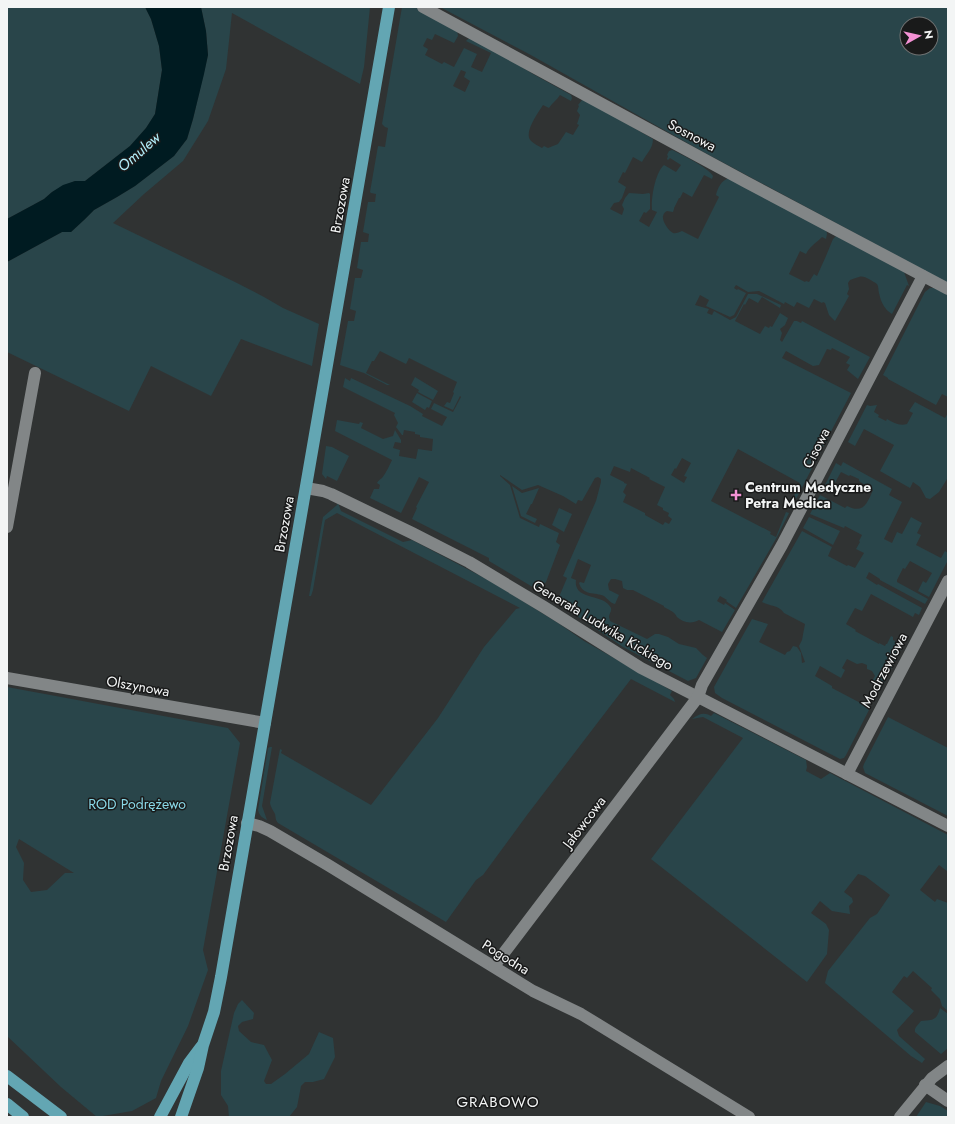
<svg xmlns="http://www.w3.org/2000/svg" width="955" height="1124" viewBox="0 0 955 1124" font-family="Jost,sans-serif">
	<style>
		.green { fill: #29454a; fill-rule: evenodd }
		.water { fill: #001b21 }
		.lines { fill: none; stroke-linecap: round; stroke-linejoin: round }
		.minor { stroke: #828687; stroke-width: 12 }
		.major { stroke: #63a6b3; stroke-width: 12 }
		.poi-dot { fill: #f491d4; stroke: #191a1a; stroke-width: 1.5 }
		.labels { text-anchor: middle; dominant-baseline: central; stroke-width: 3; stroke-linejoin: round; paint-order: stroke }
		.street-label { font-size: 14px; fill: #f3f5f5; stroke: #191a1a }
		.poi-label { font-size: 14px; font-weight: bold; fill: #f3f5f5; stroke: #191a1a; text-anchor: start }
		.park-label { font-size: 14px; fill: #89d7e6; stroke: #191a1a }
		.water-label { font-size: 15px; font-style: italic; fill: #b3f0fc; stroke: #191a1a }
		.neighbourhood-label { font-size: 15px; letter-spacing: 1px; fill: #f3f5f5; stroke: #191a1a }
	</style>
	<rect width="100%" height="100%" fill="#303333"/>
	<g class="green">
		<path d="M7,7H145L151,19L159,46L162,70L155,114L146,128L130,146L85,181H75L52,192L44,199L33,205L7,219Z"/>
		<path d="M201,7H370L364,67L360,84L232,13L226,69L208,121L183,161L144,194L113,223L235,282L264,297L283,308L319,324L312,366L241,339L211,396L151,366L129,411L7,352V262L62,232H71L84,220L94,210L117,197L135,186L174,156L187,139L193,119L208,55L206,31Z"/>
		<path d="M402,7H415L457,30L458,36L454,43L435,34L432,40L427,38L423,46L428,49L425,55L442,64L444,62L454,67L464,48L477,54L471,67L482,72L491,53L466,41L468,39L471,38L491,48L533,74L571,95L572,98L571,101L560,95C557,100 552,103 549,108L543,105C538,113 523,133 531,141C534,144 539,146 542,148L544,146L548,148L558,144L566,132L573,135L579,125L577,124L580,115L577,111L579,106L578,105L582,100L584,99L653,139C653,149 646,154 642,162L633,157L625,173L623,172L618,182L626,187L622,198L619,202L614,203L610,209L622,215L624,209L622,205L625,198L629,193L643,194L649,193L650,194V209L646,213L644,212L639,221L649,227L657,212L652,210C651,198 655,173 664,165L676,172L681,165L670,158L668,160L667,159L668,156L667,155L669,151L672,150C681,154 709,168 713,176L712,179L704,175L692,197L683,192L680,198H679L674,208V209L673,212L667,211C665,212 664,213 663,216C662,221 668,230 673,233C676,234 679,232 682,231L698,239L719,197L716,195C718,187 721,181 729,178L826,229L827,234L826,239L822,237C815,244 810,246 806,254L800,251L789,274L805,282L806,281L809,282L814,274L817,276L826,256L833,239L836,236L904,272L909,286L907,285L892,314C884,309 881,302 879,293C878,290 879,287 877,284C872,281 864,275 859,277C855,278 853,279 850,280L848,283L849,289L847,294L849,296L835,321L829,315L825,303L823,302L822,303L814,299L809,308L797,302L794,307L785,302L784,304L759,291L748,292L736,285L734,288L737,290L738,289L746,293L734,315L730,317L706,306L709,300L700,295L695,305L709,309L707,313L712,315L714,311L730,320L736,317L748,294H757L781,305L780,308L762,297L758,303L749,298L745,305L744,304L735,321L760,334L765,326L769,328L770,326L772,327L780,313L788,318L785,325L780,329L782,333L780,340L782,342L794,321H797L801,323L802,321L870,357L858,379L847,370L850,365L846,363L850,357L832,348L831,350L827,349L819,365L813,366L786,351L782,358L851,393L796,499L794,496L800,483L738,449L711,501L771,532L770,534L776,537L786,512L789,513L777,537L736,608L726,601L727,600L720,596L717,601L724,605L725,603L735,610L722,632L699,620C692,624 683,623 677,617C676,616 676,615 675,614C673,611 667,609 664,607V606L633,590H627L623,588L622,581L615,579H611L608,584L609,590L619,595L615,604C610,603 608,599 604,596C595,592 583,596 579,583L580,582L584,583L591,565L578,559L571,578L576,580C573,601 605,593 611,608C612,611 609,614 609,617L610,621L645,638L647,639L655,634H659L668,637L679,644L696,648L703,655L707,658L696,678L688,681L623,647L562,606L559,597L567,578L563,576L596,501L601,482V479L598,477L595,478L582,501L578,500L576,504L563,496L538,485L522,490L500,475V476L510,485L520,518L539,527L540,524L559,533L556,542L560,545L546,582L541,587L536,589L489,561V558L412,519L417,508L416,507L429,482L419,477L401,513L370,498L374,489H379L380,485L377,483C378,481 380,479 382,478C386,473 389,466 392,460L335,431L337,420L359,424L360,422L363,423L361,428L383,439L393,436L395,430L401,440V443L395,442L393,448L400,450L399,456L416,459L418,449L432,451L433,439L420,437V435L415,434V432L404,430L403,435H402L396,427L398,423L394,415L395,413L343,387L345,378L350,381L351,378L410,406L423,414L422,416L442,426L447,417L431,409L434,403L453,412L461,397L460,396L453,410L444,406L447,402L450,403L454,393L453,392L457,382L409,358L406,364L380,351L374,361H372L366,373L390,385H387L364,373L340,365L348,321H354L356,311L350,309L355,278H361L363,270L357,268L361,242H368L369,234L363,232L368,202H375L376,194L371,193L370,192L378,146L385,147L388,128L385,127L382,124ZM461,70L466,72L464,77L470,81L465,92L453,86ZM682,458L691,463L684,476L687,477L684,483L671,475L675,468L676,469ZM614,466L630,472L631,468L650,478L649,479L665,487L657,505L663,508V510L669,513L668,516L672,519L669,524L665,522L663,525L645,515V513L623,502L626,495L623,492L627,484L624,483V482L610,475Z"/>
		<path d="M440,7H948V283L698,149L529,54ZM907,24H931V48H907Z"/>
		<path d="M930,288H935L948,293V397L942,394L936,405L888,379V378L883,375L925,292Z"/>
		<path d="M415,377L438,391L433,400L418,392L419,390L411,385Z"/>
		<path d="M417,393L432,401L429,408L427,407L425,410L412,402Z"/>
		<path d="M915,402L945,418L948,413V479H947L939,492L930,499L926,498L920,487L913,482L910,488L880,471L894,445L864,429L855,446L848,442L867,405L870,406L877,405L874,412L879,415L878,417L886,421L887,419C894,423 899,426 907,424L913,413L909,411Z"/>
		<path d="M326,446L332,447L349,456L337,481L327,476L326,479L322,474Z"/>
		<path d="M843,462L892,489L889,495L902,502L884,539L892,543L897,532L902,534L911,517L922,523L917,533L921,535L916,545L941,558L945,551L948,553V560L929,597L918,591L923,581L926,583L932,573L910,561L905,569L903,568L897,580V582L928,599L925,604L880,580V579L869,572L866,578L877,585L878,584L922,608L919,615L915,613L913,617L871,594L862,611L855,608L846,624L856,630L855,631L879,644V643L885,646L886,644H887L891,636L893,637V640L895,641L896,644L902,647L881,689L871,683L875,676L872,671L867,669V665L862,663L857,664L847,659L842,668L845,670L841,678L820,666L815,676L832,686V688L870,708L846,755L844,758L840,759L722,698L715,693L714,687L752,619L768,624L759,642L785,655L787,652L790,651L793,646L797,647L801,653L802,663L805,662L799,646L802,640L805,624L784,613C779,605 769,606 762,602L802,531L832,547L828,556L847,566L848,565L855,568L864,553L856,549L860,542L859,541L862,535L845,526L844,528L810,514L820,495L845,508L847,506C863,514 867,504 873,490L859,481V479L850,475L849,476L841,472L832,488L825,485L836,463L841,466Z"/>
		<path d="M512,486L522,493L539,488L532,504H531L526,514L537,519L535,523L521,516Z"/>
		<path d="M338,503L341,511L403,542L412,540L492,582L558,623L584,641L672,691L670,695L674,699L675,702L631,679L527,815L483,875L476,880L446,922L278,823C275,819 276,818 275,814C273,810 271,808 270,803L280,749L282,750L281,753L371,805L438,718L484,647L516,609L520,608L337,513L325,520L313,590L311,596H309L323,517L337,505Z"/>
		<path d="M559,508L572,514L564,532L552,525Z"/>
		<path d="M809,517L840,531L833,545L803,528Z"/>
		<path d="M7,687L228,728L240,743L203,950L208,970L188,1026L161,1081L156,1098L132,1111L97,1117L61,1087L7,1036ZM19,839L74,873H65L47,890L31,892L23,880L24,863L16,847Z"/>
		<path d="M714,713L806,760L807,767L806,771L821,779L830,773L948,835V869L947,871L939,865L920,890L935,902L937,899L948,903V1011L942,1006L940,999L931,990L932,988L913,971L907,978L904,976L892,992L914,1011L897,1030L899,1036L925,1059L922,1063L911,1056L825,983L828,971L870,918L877,914L890,895L865,876L858,874L844,892L852,898L853,902L849,906L850,914L832,911L820,901L811,913L826,924L829,930L827,954L807,982L651,859L743,738L703,717L692,719C699,714 704,712 711,716Z"/>
		<path d="M888,717L948,748V816L865,773L863,767L864,764Z"/>
		<path d="M270,747H272L262,806L267,820C262,818 259,815 258,810L268,748Z"/>
		<path d="M242,1000L254,1013L253,1019L242,1022L238,1026L239,1031L251,1042L264,1045L272,1060L264,1081L266,1084H271L285,1074L309,1054L319,1032L333,1038L335,1057L324,1079L313,1082H305L301,1086L297,1107L289,1117H229L228,1106L221,1095V1071L234,1013L238,1004Z"/>
		<path d="M940,1008L948,1014V1048L941,1054L915,1032C914,1028 918,1025 921,1021C932,1020 937,1021 940,1008Z"/>
		<path d="M926,1102L940,1106L948,1111V1117H916Z"/>
	</g>
	<path class="water" d="M145,7H201L206,31L208,55L204,74L193,119L187,139L174,156L135,186L117,197L94,210L84,220L71,232H62L7,262V219L33,205L44,199L52,192L63,185L75,181H85L130,146L146,128L155,114L162,70L159,46L151,19Z"/>
	<g class="lines">
		<g class="minor">
			<path d="M423,7L746,182L948,289"/>
			<path d="M306,488L323,491L331,494L412,533L469,562L544,607L641,668L698,697L948,826"/>
			<path d="M7,527L35,373"/>
			<path d="M7,678L265,723"/>
			<path d="M847,774L948,581"/>
			<path d="M247,823L259,826L270,831L328,865L533,991L581,1014L749,1117"/>
			<path d="M494,966L698,697L702,685L782,545L923,276"/>
			<path d="M925,1085L948,1101"/>
			<path d="M900,1117L932,1078L948,1066"/>
		</g>
		<g class="major">
			<path d="M7,1076L61,1117"/>
			<path d="M7,1104L23,1117"/>
			<path d="M160,1117L189,1063L201,1047"/>
			<path d="M181,1117L198,1068L203,1045L214,1012L221,977L389,7"/>
		</g>
	</g>
	<path class="poi-dot" d="M734 489h4v4h4v4h-4v4h-4v-4h-4v-4h4z"/>
	<g class="labels">
		<g class="street-label">
			<text transform="translate(692 135) rotate(28)">Sosnowa</text>
			<text transform="translate(340 205) rotate(-80)">Brzozowa</text>
			<text transform="translate(816 448) rotate(-63)">Cisowa</text>
			<text transform="translate(284 524) rotate(-80)">Brzozowa</text>
			<text transform="translate(603 625) rotate(31)">Generała Ludwika Kickiego</text>
			<text transform="translate(884 670) rotate(-62)">Modrzewiowa</text>
			<text transform="translate(138 686) rotate(10)">Olszynowa</text>
			<text transform="translate(584 822) rotate(-53)">Jałowcowa</text>
			<text transform="translate(228 843) rotate(-80)">Brzozowa</text>
			<text transform="translate(506 957) rotate(32)">Pogodna</text>
		</g>
		<g class="poi-label">
			<text x="745" y="487">Centrum Medyczne<tspan x="745" dy="16">Petra Medica</tspan></text>
		</g>
		<g class="park-label">
			<text x="137" y="804">ROD Podrężewo</text>
		</g>
		<g class="water-label">
			<text transform="translate(139 152) rotate(-41)">Omulew</text>
		</g>
		<g class="neighbourhood-label">
			<text x="498" y="1102">GRABOWO</text>
		</g>
	</g>
	<rect width="955" height="1124" fill="none" stroke="#f3f5f5" stroke-width="16"/>
	<g transform="translate(919 36) rotate(82)"><circle r="19" fill="#191a1a" stroke="#707272"/>
	<path d="M0-3L7 15L0 10L-7 15Z" fill="#f491d4"/>
	<text y="-6" font-size="11" font-weight="bold" text-anchor="middle" fill="#f3f5f5">N</text>
	</g>
</svg>
